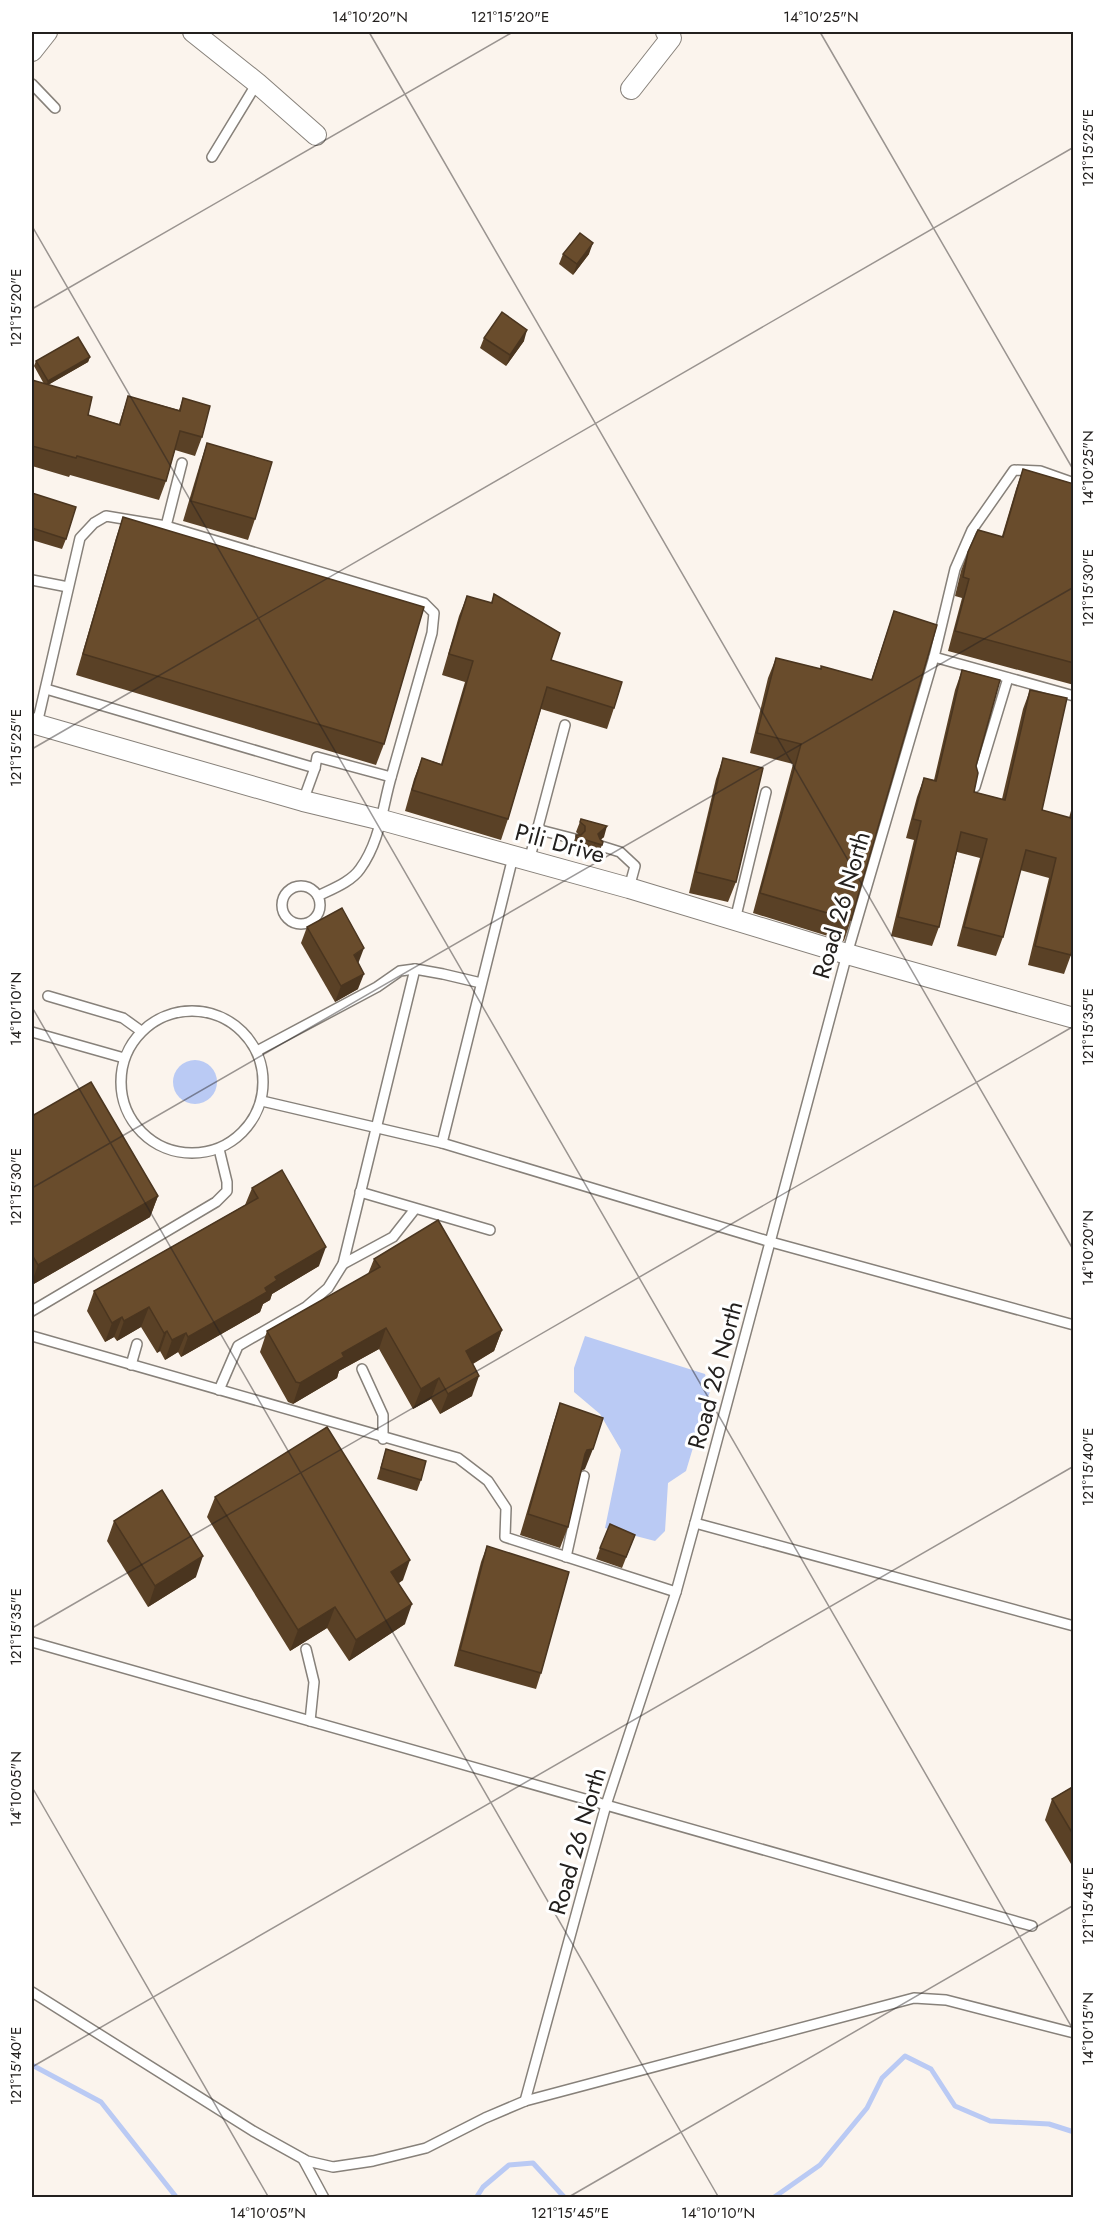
<svg xmlns="http://www.w3.org/2000/svg" width="1105" height="2229" viewBox="0 0 1105 2229" font-family="Jost,sans-serif">
	<style>
		.water { fill: #bacaf4 }
		.lines { fill: none; stroke-linecap: round; stroke-linejoin: round }
		.stream { stroke: #bacaf4; stroke-width: 5 }
		.lane-casing { stroke: #87817a; stroke-width: 12 }
		.street-casing { stroke: #87817a; stroke-width: 22 }
		.lane { stroke: #fff; stroke-width: 9 }
		.street { stroke: #fff; stroke-width: 20 }
		.wall { fill: #5a4126 }
		.shaded-wall { fill: #4a351f }
		.building { fill: #694c2c; stroke: #4a351f; stroke-width: 1.5 }
		.ticks { fill: none; stroke: #23201e; stroke-width: 1.5; stroke-opacity: 0.45 }
		.labels { text-anchor: middle; dominant-baseline: central; stroke-width: 6; stroke-linejoin: round; paint-order: stroke }
		.street-label { font-size: 24px; fill: #23201e; stroke: #fff }
		.neatline { fill: none; stroke: #23201e; stroke-width: 2 }
		.ticks-label { font-size: 15px; text-anchor: middle; fill: #23201e }
	</style>
	<rect width="100%" height="100%" fill="#fbf4ed"/>
	<g class="water">
		<circle cx="195" cy="1082" r="22"/>
		<path d="M585,1336L705,1374L710,1391L686,1471L668,1483L665,1531L655,1541L605,1528L621,1450L600,1414L574,1392V1368Z"/>
	</g>
	<g class="lines">
		<g class="stream">
			<path d="M32,2065L101,2102L177,2198"/>
			<path d="M476,2198L483,2187L509,2165L533,2163L565,2198"/>
			<path d="M773,2198L820,2165L867,2108L882,2078L905,2056L931,2069L955,2106L990,2121L1049,2124L1074,2132"/>
		</g>
		<g class="lane-casing">
			<g id="lane">
				<path d="M32,84L55,108"/>
				<path d="M212,157L257,83"/>
				<path d="M1074,483L1040,471L1014,470L972,530L955,569L934,657L1074,696"/>
				<path d="M166,526L182,463"/>
				<path d="M32,580L68,587"/>
				<path d="M46,689L315,768L317,757L391,777"/>
				<path d="M37,724L80,538L94,523L106,516L166,526L424,603L434,613L432,633C419,680 405,727 392,774C382,807 381,840 360,869C351,882 332,889 318,896"/>
				<path d="M975,787L1008,678"/>
				<path d="M303,801L315,768"/>
				<path d="M536,829L575,839"/>
				<path d="M601,846L620,852L635,866L629,888"/>
				<path d="M529,861L565,725"/>
				<circle cx="301" cy="905" r="19"/>
				<path d="M735,920L766,792"/>
				<path d="M48,996L123,1018L141,1031"/>
				<circle cx="192" cy="1082" r="71"/>
				<path d="M32,1032L124,1058"/>
				<path d="M257,1051L377,987L400,971L415,969L443,974L481,983"/>
				<path d="M262,1101L442,1143L771,1242L1074,1325"/>
				<path d="M442,1143L513,857"/>
				<path d="M360,1192L490,1230"/>
				<path d="M343,1264L393,1237L415,1209"/>
				<path d="M32,1311L216,1202L227,1191V1182L219,1149"/>
				<path d="M32,1336L458,1458L488,1481L506,1508L505,1537L676,1592"/>
				<path d="M131,1365L137,1344"/>
				<path d="M362,1369L383,1415V1439"/>
				<path d="M219,1390L238,1346L306,1307L328,1288L343,1264L415,969"/>
				<path d="M695,1523L1074,1626"/>
				<path d="M566,1557L584,1476"/>
				<path d="M32,1642L1032,1926"/>
				<path d="M306,1649L314,1682L310,1721"/>
				<path d="M32,1992L253,2131L307,2161L333,2167L373,2161L426,2148L485,2118L525,2101L914,1998L946,2000L1074,2033"/>
				<path d="M525,2101L606,1805L676,1592L695,1523L847,954L934,657"/>
				<path d="M303,2159L324,2198"/>
			</g>
		</g>
		<g class="street-casing">
			<g id="street">
				<path d="M193,32L257,83L316,135"/>
				<path d="M32,51L47,32"/>
				<path d="M631,89L671,38L666,32"/>
				<path d="M32,723L303,801L382,820L629,888L847,954L1074,1018"/>
			</g>
		</g>
		<use href="#lane" class="lane"/>
		<use href="#street" class="street"/>
	</g>
	<g class="wall">
		<path d="M563,254H589L573,275L559,264Z"/>
		<path d="M484,338L524,341L506,366L480,348Z"/>
		<path d="M90,357L88,362L48,385L88,415L119,424L128,396L179,410L183,398L202,437L195,456L175,450L166,481L159,500L70,475L69,477L32,466V380L44,384L34,366L36,361Z"/>
		<path d="M207,443L255,519L248,540L183,521L200,464Z"/>
		<path d="M1023,469L1074,484V685L948,651L962,598L955,596L961,571L968,552L1002,536L1016,489Z"/>
		<path d="M32,493L66,539L62,549L32,540Z"/>
		<path d="M123,517L384,744L376,765L76,675L116,538Z"/>
		<path d="M494,594L551,660L614,708L607,729L541,709L508,819L501,840L405,811L414,779L422,758L441,764L465,682L442,675L459,616L467,596L491,603Z"/>
		<path d="M894,611L851,920L844,941L753,913L793,764L750,753L768,678L776,658L820,669L871,680Z"/>
		<path d="M962,670L976,766L974,792L1002,799L1023,709L1030,690L1042,810L1069,818L1074,800V943L1071,955L1064,974L1028,965L1049,878L1020,870L1003,937L996,956L957,946L980,858L957,852L939,927L932,946L891,936L914,840L906,838L917,797L924,778L934,780L955,690Z"/>
		<path d="M723,758L736,882L728,902L689,893L716,779Z"/>
		<path d="M581,819L604,837L600,840L603,842L598,856L572,848L576,835H579L576,832Z"/>
		<path d="M307,927L359,964L358,989L335,1002L301,943Z"/>
		<path d="M32,1116L158,1196L150,1217L32,1285Z"/>
		<path d="M252,1188L319,1266L272,1294L270,1300L263,1304L260,1312L181,1357L178,1352L165,1360L160,1351L157,1353L141,1327L117,1341L114,1337L105,1342L87,1311L94,1291L245,1205Z"/>
		<path d="M374,1259L502,1330L494,1351L473,1364L472,1396L440,1414L431,1399L413,1409L379,1349L339,1371L337,1378L293,1404L288,1402L260,1352L267,1331L368,1274Z"/>
		<path d="M560,1403L585,1469L581,1471L568,1527L560,1548L520,1535L553,1424Z"/>
		<path d="M386,1449L421,1480L417,1491L377,1479Z"/>
		<path d="M215,1497L403,1580L399,1583L405,1624L349,1661L327,1628L290,1651L207,1517Z"/>
		<path d="M114,1521L196,1577L148,1607L107,1541Z"/>
		<path d="M635,1535L622,1568L596,1559L600,1548Z"/>
		<path d="M487,1546L541,1673L536,1689L454,1666L481,1562Z"/>
		<path d="M1074,1786V1869L1045,1820L1052,1799Z"/>
	</g>
	<g class="shaded-wall">
		<path d="M593,243L589,254L573,275L577,264Z"/>
		<path d="M527,330L524,341L506,366L510,355Z"/>
		<path d="M90,357L88,362L46,386L48,381Z"/>
		<path d="M607,826L604,837L594,845L598,834Z"/>
		<path d="M364,948L358,964L354,955Z"/>
		<path d="M364,974L358,989L335,1002L341,986Z"/>
		<path d="M158,1196L150,1217L32,1285V1282L38,1265Z"/>
		<path d="M326,1247L319,1266L272,1294L270,1300L263,1304L260,1312L181,1357L188,1337L265,1288L275,1277Z"/>
		<path d="M149,1307L141,1327L117,1341L124,1321Z"/>
		<path d="M122,1317L114,1337L105,1342L112,1323Z"/>
		<path d="M386,1328L379,1349L339,1371L337,1378L293,1404L300,1383L342,1353Z"/>
		<path d="M502,1330L494,1351L458,1372L466,1351Z"/>
		<path d="M167,1331L160,1351L157,1353L164,1333Z"/>
		<path d="M186,1333L178,1352L165,1360L172,1340Z"/>
		<path d="M479,1376L472,1396L440,1414L448,1394Z"/>
		<path d="M439,1378L431,1399L413,1409L421,1389Z"/>
		<path d="M593,1449L585,1469L579,1471L585,1454L587,1450Z"/>
		<path d="M203,1556L196,1577L148,1607L155,1586Z"/>
		<path d="M410,1560L403,1580L384,1592L391,1572Z"/>
		<path d="M412,1604L405,1624L349,1661L356,1640Z"/>
		<path d="M335,1607L327,1628L290,1651L298,1630Z"/>
	</g>
	<g class="building">
		<path d="M580,233L593,243L577,264L563,254Z"/>
		<path d="M502,312L527,330L510,355L484,338Z"/>
		<path d="M78,337L90,357L48,381L36,361Z"/>
		<path d="M32,380L92,397L88,415L120,425L128,396L180,411L183,398L210,406L202,437L180,431L166,481L77,456L76,458L32,446Z"/>
		<path d="M207,443L272,462L255,519L191,501Z"/>
		<path d="M1023,469L1074,484V663L955,631L969,579L963,577L968,552L978,530L1003,537Z"/>
		<path d="M32,493L76,507L66,539L32,528Z"/>
		<path d="M123,517L424,607L384,744L83,654Z"/>
		<path d="M494,594L560,633L551,660L622,682L614,708L547,687L508,819L412,790L422,758L442,765L473,661L449,654L467,596L492,603Z"/>
		<path d="M894,611L937,625L851,920L760,893L801,744L757,733L776,658L821,669V666L872,680Z"/>
		<path d="M962,670L1000,680L976,766L978,773L974,792L1005,800L1030,690L1067,698L1042,810L1071,818L1074,808V943L1071,955L1035,946L1056,858L1026,850L1003,937L964,927L987,839L961,832L939,927L898,917L921,821L913,819L924,778L936,781Z"/>
		<path d="M723,758L763,768L736,882L696,872Z"/>
		<path d="M581,819L607,826L598,834L600,839L603,842L602,845L576,837V835H581L585,831V826L580,822Z"/>
		<path d="M342,908L364,948L354,955L364,974L341,986L307,927Z"/>
		<path d="M91,1082L158,1196L38,1265L32,1255V1116Z"/>
		<path d="M282,1170L326,1247L275,1277L277,1280L265,1288L267,1292L188,1337L186,1333L172,1340L167,1331L164,1333L149,1307L124,1321L122,1317L112,1323L94,1291L258,1198L252,1188Z"/>
		<path d="M438,1220L502,1330L466,1351L479,1376L448,1394L439,1378L421,1389L386,1328L342,1353L344,1357L300,1383L296,1382L267,1331L380,1267L374,1259Z"/>
		<path d="M560,1403L603,1418L593,1449L587,1450L585,1454L568,1527L528,1514Z"/>
		<path d="M327,1427L410,1560L391,1572L412,1604L356,1640L335,1607L298,1630L215,1497Z"/>
		<path d="M386,1449L426,1461L421,1480L381,1468Z"/>
		<path d="M162,1490L203,1556L155,1586L114,1521Z"/>
		<path d="M610,1524L635,1535L626,1557L600,1548Z"/>
		<path d="M487,1546L569,1572L541,1673L460,1650Z"/>
		<path d="M1074,1786V1836L1052,1799Z"/>
	</g>
	<path class="ticks" d="M369,32L1074,1251M820,32L1074,471M32,226L1074,2031M32,309L513,32M32,749L1074,147M32,1007L719,2198M32,1188L1074,587M32,1628L1074,1026M32,1787L269,2198M32,2067L1074,1466M567,2198L1074,1905"/>
	<g class="labels">
		<g class="street-label">
			<text transform="translate(560 843) rotate(15)">Pili Drive</text>
			<text transform="translate(841 905) rotate(-74)">Road 26 North</text>
			<text transform="translate(715 1375) rotate(-75)">Road 26 North</text>
			<text transform="translate(577 1841) rotate(-74)">Road 26 North</text>
		</g>
	</g>
	<rect width="1105" height="2229" fill="none" stroke="#ffffff" stroke-width="66"/>
	<rect x="33" y="33" width="1039" height="2163" class="neatline"/>
	<g class="ticks-label">
		<text x="370" y="22">14°10'20"N</text>
		<text x="510" y="22">121°15'20"E</text>
		<text x="821" y="22">14°10'25"N</text>
		<text transform="translate(1088 148) rotate(-90)" y="5">121°15'25"E</text>
		<text transform="translate(16 308) rotate(-90)" y="5">121°15'20"E</text>
		<text transform="translate(1088 468) rotate(-90)" y="5">14°10'25"N</text>
		<text transform="translate(1088 588) rotate(-90)" y="5">121°15'30"E</text>
		<text transform="translate(16 748) rotate(-90)" y="5">121°15'25"E</text>
		<text transform="translate(16 1009) rotate(-90)" y="5">14°10'10"N</text>
		<text transform="translate(1088 1027) rotate(-90)" y="5">121°15'35"E</text>
		<text transform="translate(16 1187) rotate(-90)" y="5">121°15'30"E</text>
		<text transform="translate(1088 1248) rotate(-90)" y="5">14°10'20"N</text>
		<text transform="translate(1088 1467) rotate(-90)" y="5">121°15'40"E</text>
		<text transform="translate(16 1627) rotate(-90)" y="5">121°15'35"E</text>
		<text transform="translate(16 1789) rotate(-90)" y="5">14°10'05"N</text>
		<text transform="translate(1088 1906) rotate(-90)" y="5">121°15'45"E</text>
		<text transform="translate(1088 2029) rotate(-90)" y="5">14°10'15"N</text>
		<text transform="translate(16 2066) rotate(-90)" y="5">121°15'40"E</text>
		<text x="268" y="2218">14°10'05"N</text>
		<text x="570" y="2218">121°15'45"E</text>
		<text x="718" y="2218">14°10'10"N</text>
	</g>
</svg>
